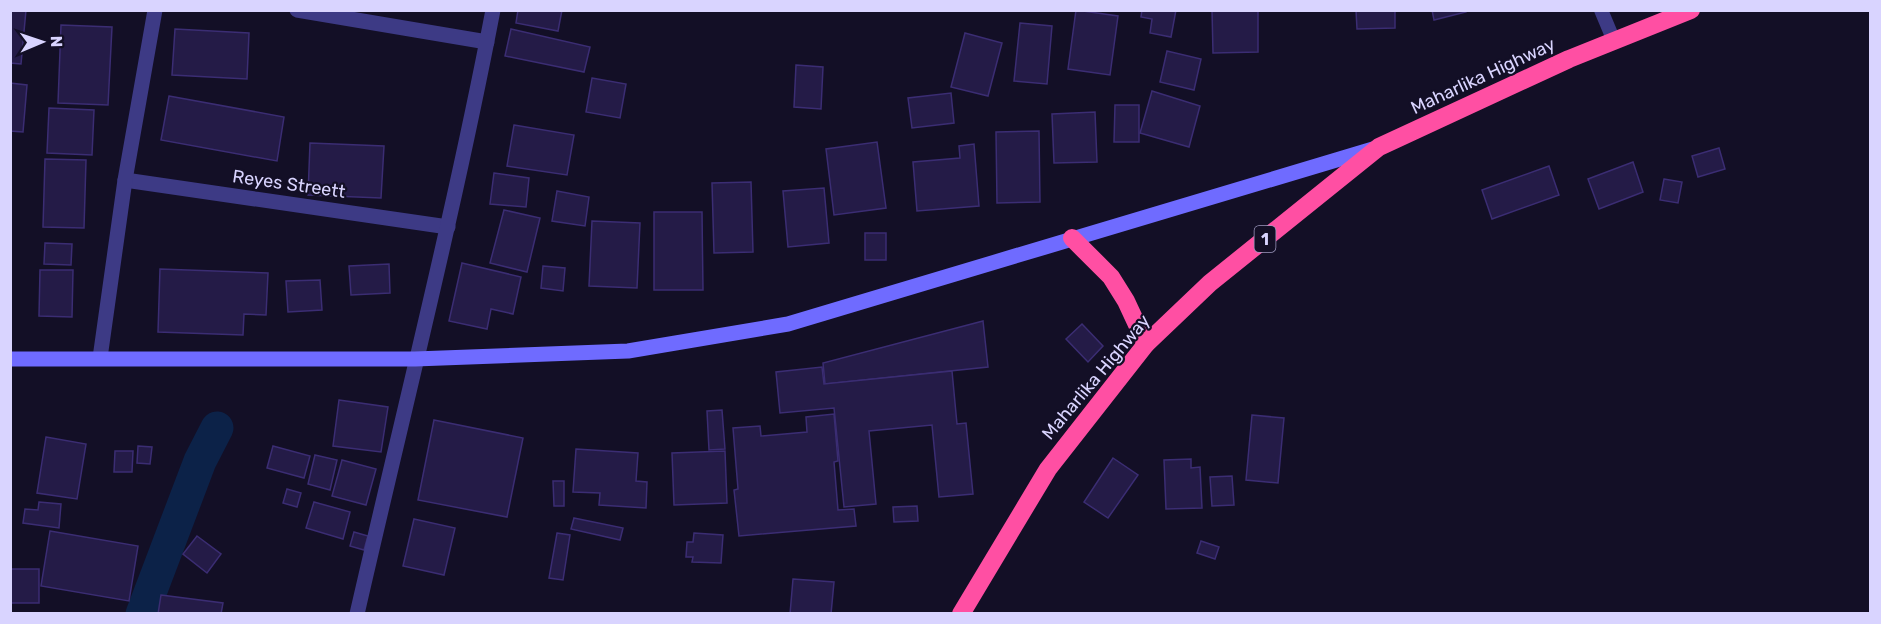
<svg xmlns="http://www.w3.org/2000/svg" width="1881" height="624" viewBox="0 0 1881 624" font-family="Rubik,sans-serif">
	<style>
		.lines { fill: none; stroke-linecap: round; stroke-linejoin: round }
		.canal { stroke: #0c2248; stroke-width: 33 }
		.building { fill: #241b47; stroke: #3b2d73; stroke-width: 1.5 }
		.lane { stroke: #3d3a85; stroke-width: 14 }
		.street { stroke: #3d3a85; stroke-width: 15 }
		.secondary { stroke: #6f6bff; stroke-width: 15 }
		.highway { stroke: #ff4fa3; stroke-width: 18 }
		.labels { text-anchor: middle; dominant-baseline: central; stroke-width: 4.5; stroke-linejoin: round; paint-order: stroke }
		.shield { fill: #130f26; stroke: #9e99be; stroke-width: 1.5 }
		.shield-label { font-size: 16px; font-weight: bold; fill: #d9d4ff }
		.street-label { font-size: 18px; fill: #d9d4ff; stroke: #130f26 }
	</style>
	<rect width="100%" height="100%" fill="#130f26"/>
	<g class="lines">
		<path class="canal" d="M142,614L200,461L217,428"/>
	</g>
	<g class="building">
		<path d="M10,10H26L21,64L10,63Z"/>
		<path d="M518,10H562L558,31L516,23Z"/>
		<path d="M1076,10L1118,16L1110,75L1068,69Z"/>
		<path d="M1142,10H1176L1171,37L1150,33L1152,19L1141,17Z"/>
		<path d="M1212,10H1258V52L1213,53Z"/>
		<path d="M1356,10H1395V28L1357,29Z"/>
		<path d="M1432,10H1466V12L1434,20Z"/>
		<path d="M1020,23L1052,26L1047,84L1014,81Z"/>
		<path d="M61,25L112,27L108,105L58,103Z"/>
		<path d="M175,29L249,33L247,79L172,75Z"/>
		<path d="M511,29L590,47L584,72L505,56Z"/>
		<path d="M965,33L1002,43L988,96L951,87Z"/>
		<path d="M1167,51L1201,59L1194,90L1160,82Z"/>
		<path d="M796,65L823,67L821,109L794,107Z"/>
		<path d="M592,78L626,84L620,118L586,112Z"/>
		<path d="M10,83L27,85L23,132L10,131Z"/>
		<path d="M1152,91L1200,106L1189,147L1140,133Z"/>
		<path d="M951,93L954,123L912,128L908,98Z"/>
		<path d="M169,96L284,117L277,161L161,140Z"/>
		<path d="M1115,105H1139V142H1114Z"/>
		<path d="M49,108L94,110L92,155L47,153Z"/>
		<path d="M1095,112L1097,162L1054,163L1052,114Z"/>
		<path d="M514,125L574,135L567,175L507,166Z"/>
		<path d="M1039,131L1040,202L997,203L996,132Z"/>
		<path d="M877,142L886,208L834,215L826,149Z"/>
		<path d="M310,143L384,146L381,198L308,195Z"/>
		<path d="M974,144L979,206L917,211L913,162L960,158L959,146Z"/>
		<path d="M1719,148L1725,169L1698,177L1692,156Z"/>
		<path d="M45,159L86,160L84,228L43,227Z"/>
		<path d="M1633,162L1643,192L1599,209L1588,179Z"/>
		<path d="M1549,166L1559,195L1492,219L1482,190Z"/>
		<path d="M494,173L529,178L526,207L490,204Z"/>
		<path d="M1664,179L1682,182L1678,203L1660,200Z"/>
		<path d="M751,182L753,252L714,253L712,183Z"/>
		<path d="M824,188L829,243L788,247L783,191Z"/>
		<path d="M557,191L589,197L585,226L552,221Z"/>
		<path d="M504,210L540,218L527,272L490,263Z"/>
		<path d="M654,212H702L703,290H654Z"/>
		<path d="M592,221L640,223L637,288L589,286Z"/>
		<rect x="865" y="233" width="21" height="27"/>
		<path d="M45,243L72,244L71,265L44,264Z"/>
		<path d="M462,263L521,277L513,314L491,309L487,329L449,321Z"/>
		<path d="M389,264L390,293L351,295L349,266Z"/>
		<path d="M543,266L565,268L563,291L541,288Z"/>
		<path d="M160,269L268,273L266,315L244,314L243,335L158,332Z"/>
		<path d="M40,270H73L72,317L39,316Z"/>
		<path d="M320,280L322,310L288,312L286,281Z"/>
		<path d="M983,321L988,367L825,384L823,363Z"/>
		<path d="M1082,324L1103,346L1088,362L1066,339Z"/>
		<path d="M822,367L824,384L952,371L957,424L966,423L973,494L939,497L932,425L869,431L876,504L844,507L834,408L780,413L776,372Z"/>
		<path d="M339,400L388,407L381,452L333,446Z"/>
		<path d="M722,410L725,449L709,450L707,411Z"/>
		<path d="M834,414L838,461L834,462L838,510L854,509L856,526L739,536L734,490L738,489L733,428L760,426L761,436L807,432L806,417Z"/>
		<path d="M1252,415L1284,418L1278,483L1246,480Z"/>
		<path d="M434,420L523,438L507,517L418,500Z"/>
		<path d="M46,437L86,444L77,499L37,493Z"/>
		<path d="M138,446L152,447L150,464L137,463Z"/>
		<path d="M273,446L310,456L304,478L267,468Z"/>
		<path d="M576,449L638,453L636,481L647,482L646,508L599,505L600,493L573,492Z"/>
		<path d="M115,451H133L132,472H114Z"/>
		<path d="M725,451L727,503L674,505L672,453Z"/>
		<path d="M315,455L337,460L330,490L308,484Z"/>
		<path d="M1113,458L1138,475L1108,518L1084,502Z"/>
		<path d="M1191,459V468L1200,467L1202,508L1166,509L1164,460Z"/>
		<path d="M342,460L376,469L366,505L332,496Z"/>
		<path d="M1232,476L1234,505L1212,506L1210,477Z"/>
		<path d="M553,481H564V506H554Z"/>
		<path d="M287,489L301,493L297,507L283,503Z"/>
		<path d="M39,502L61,504L59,528L23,523L25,509L38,510Z"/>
		<path d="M314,502L350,512L343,539L306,528Z"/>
		<path d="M917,506L918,521L894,522L893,507Z"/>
		<path d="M574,518L623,528L620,540L571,529Z"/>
		<path d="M414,519L455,528L444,575L403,566Z"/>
		<path d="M50,531L138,546L129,601L41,586Z"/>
		<path d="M354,532L368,536L364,550L350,546Z"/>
		<path d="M557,533L570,535L563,580L549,578Z"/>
		<path d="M694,533L723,535L721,563L692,562L693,557H686L687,542H693Z"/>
		<path d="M197,536L221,554L207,573L183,554Z"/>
		<path d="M1201,541L1219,547L1215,559L1197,553Z"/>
		<rect x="10" y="569" width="29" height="34"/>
		<path d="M793,579L834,582L831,614H790Z"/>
		<path d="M161,595L223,603L221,614H158Z"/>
	</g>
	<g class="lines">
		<path class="lane" d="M1601,10L1614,41"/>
		<g class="street">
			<path d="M297,10L487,42"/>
			<path d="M125,180L448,227"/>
			<path d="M100,358L125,180L155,10"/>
			<path d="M357,614C403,413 454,213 493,10"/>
		</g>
		<path class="secondary" d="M10,359H415L628,351L788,324L1373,149"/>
		<g class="highway">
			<path d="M1072,238L1111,277L1126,301L1146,344"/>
			<path d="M961,614L1048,469L1146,344L1210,283L1379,147L1569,59L1691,10"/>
		</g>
	</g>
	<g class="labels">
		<rect class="shield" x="1254.5" y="226" width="21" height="26" rx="4.5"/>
		<g class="shield-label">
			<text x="1265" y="239">1</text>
		</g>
		<g class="street-label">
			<text transform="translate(1483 76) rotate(-25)">Maharlika Highway</text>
			<text transform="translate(289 184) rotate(8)">Reyes Streett</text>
			<text transform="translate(1096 377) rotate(-50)">Maharlika Highway</text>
		</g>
	</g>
	<rect width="1881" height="624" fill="none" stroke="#d9d4ff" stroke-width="24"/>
	<g transform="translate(42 42) rotate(88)" stroke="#130f26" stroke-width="4.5" paint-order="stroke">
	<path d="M0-4.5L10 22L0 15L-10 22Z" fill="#d9d4ff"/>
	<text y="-9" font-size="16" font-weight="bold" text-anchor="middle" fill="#d9d4ff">N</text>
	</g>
</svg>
